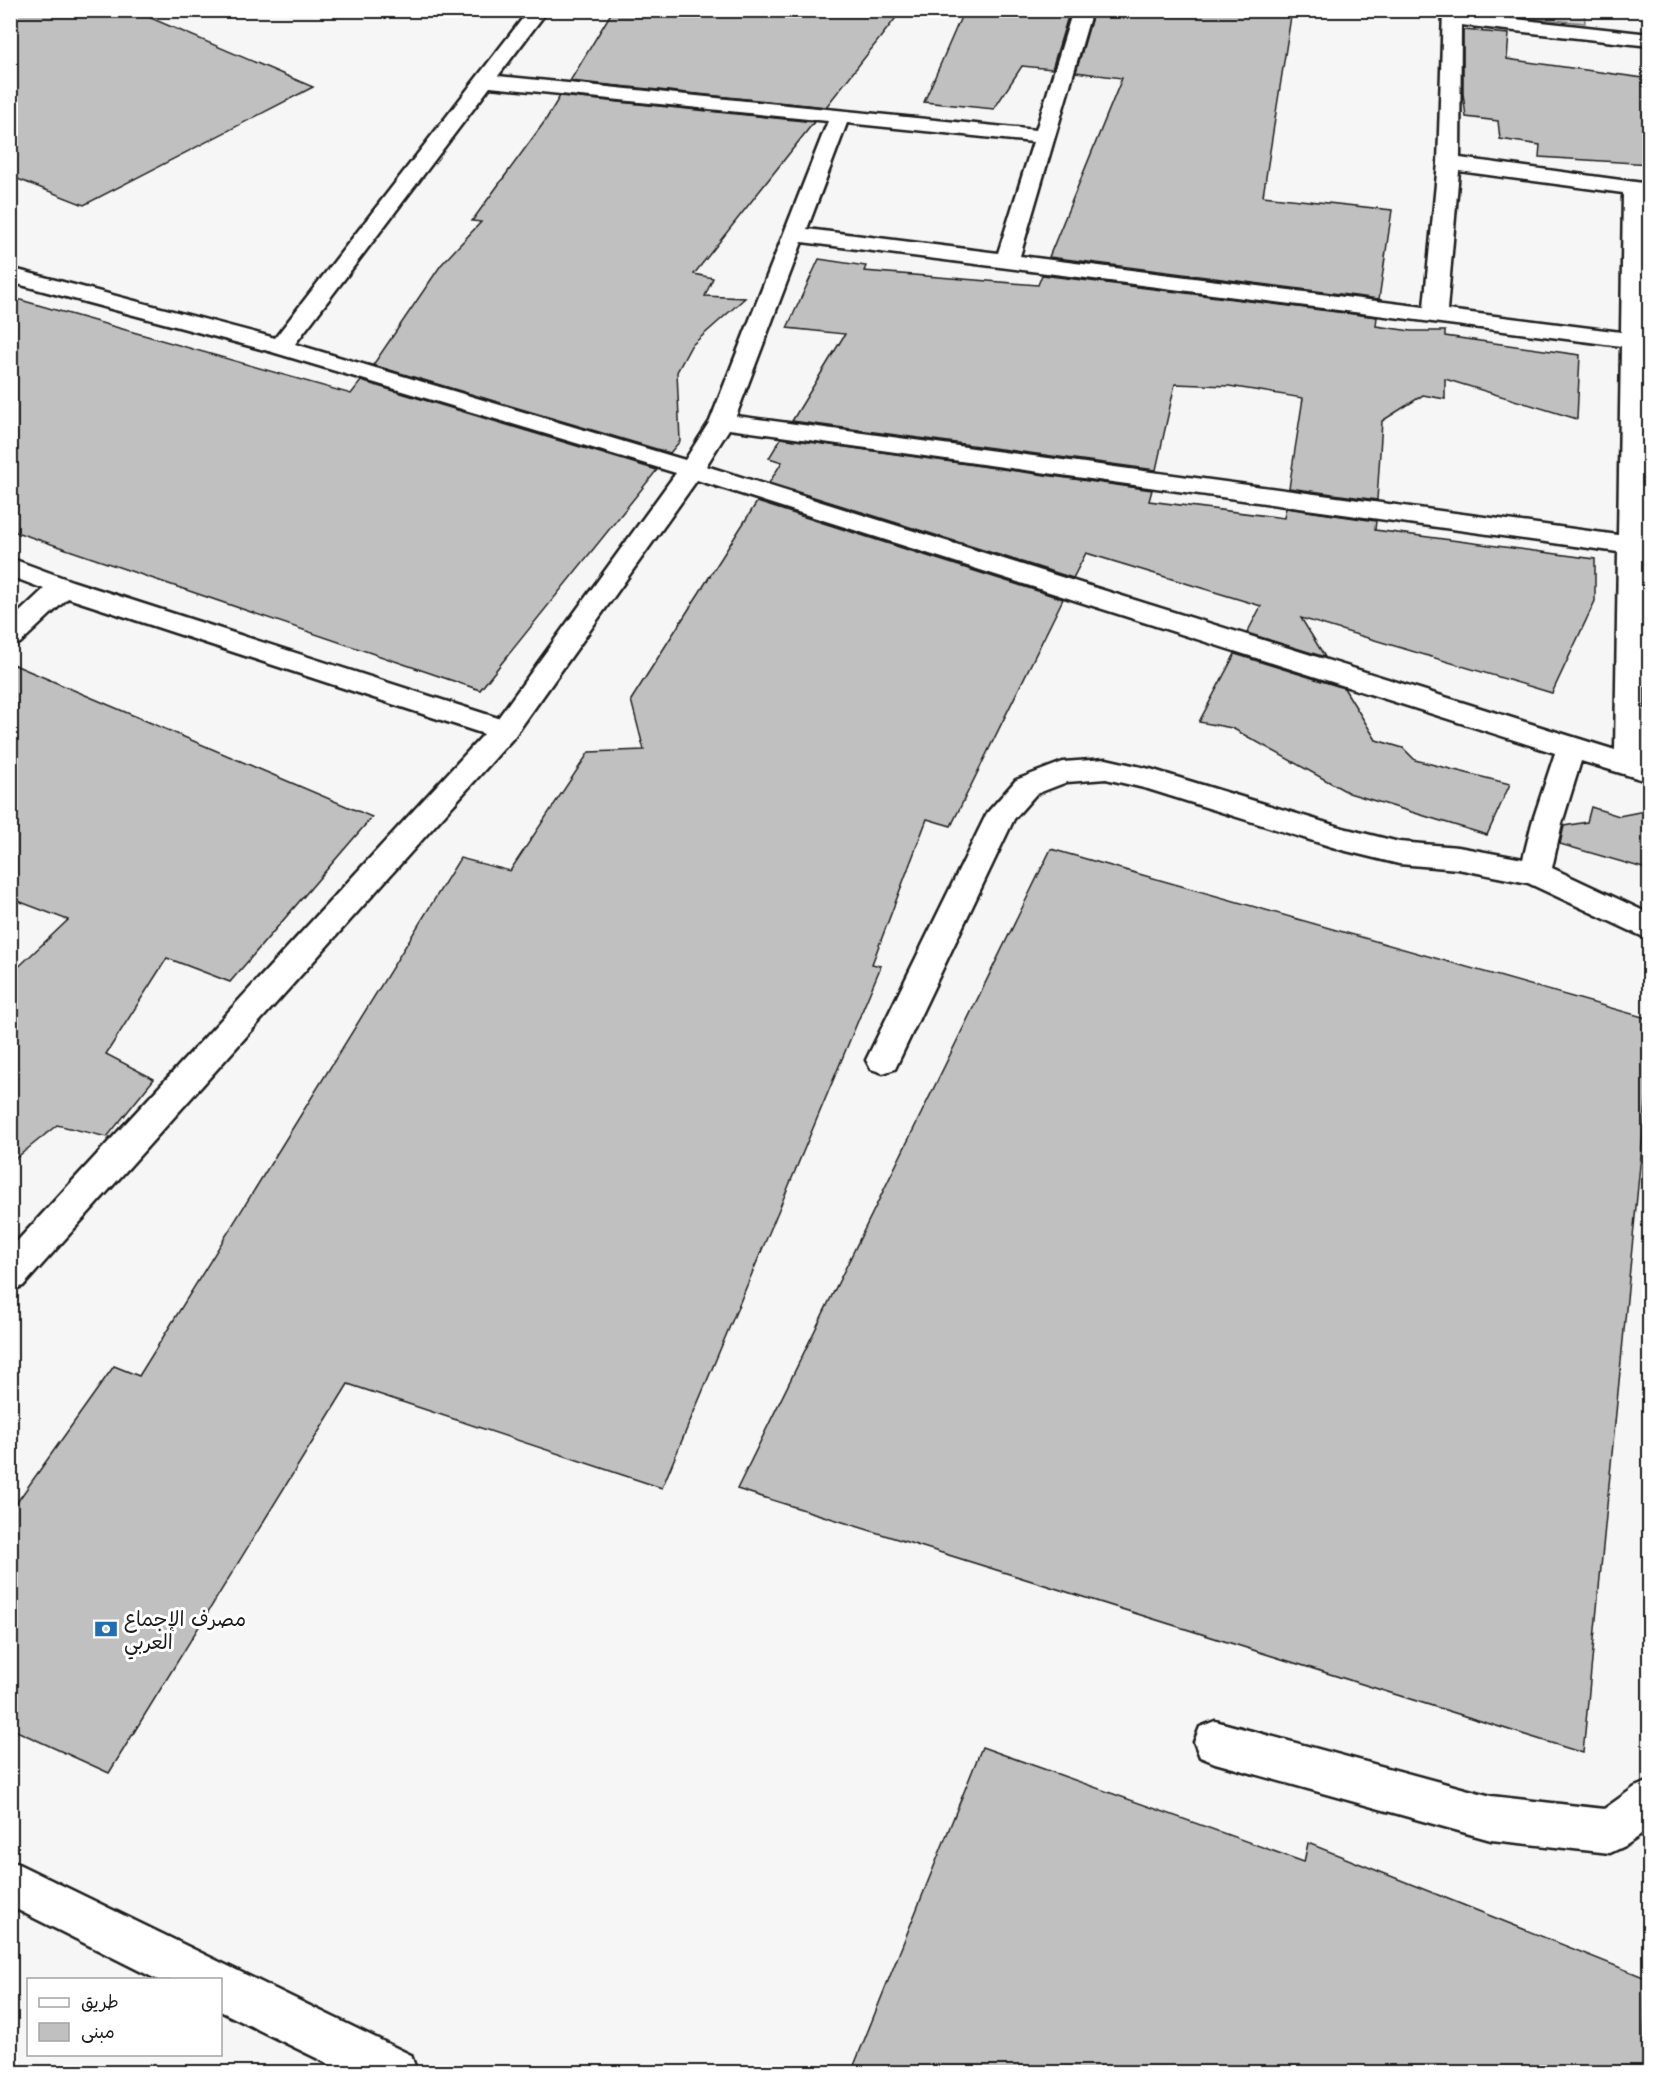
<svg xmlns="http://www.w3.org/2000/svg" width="1660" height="2083" viewBox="0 0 1660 2083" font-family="Mali,'Playpen Sans Arabic',sans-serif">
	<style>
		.green { fill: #d6d6d6; stroke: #797979; stroke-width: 1.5 }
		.building { fill: #c0c0c0; stroke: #1c1c1c; stroke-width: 1.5 }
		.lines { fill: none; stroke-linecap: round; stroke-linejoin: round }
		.minor-casing { stroke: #1c1c1c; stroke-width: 5 }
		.primary-casing { stroke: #1c1c1c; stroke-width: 5 }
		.minor { fill: #fff; fill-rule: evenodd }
		.primary { fill: #fff; fill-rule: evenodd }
		.labels { text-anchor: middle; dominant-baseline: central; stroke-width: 6; stroke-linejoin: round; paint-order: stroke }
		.near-poi-label { font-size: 20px; fill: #1c1c1c; stroke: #fff; text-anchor: start }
	</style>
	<rect width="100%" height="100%" fill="#f6f6f6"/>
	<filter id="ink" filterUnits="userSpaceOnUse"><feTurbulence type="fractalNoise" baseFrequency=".0167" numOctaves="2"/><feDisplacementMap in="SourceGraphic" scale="12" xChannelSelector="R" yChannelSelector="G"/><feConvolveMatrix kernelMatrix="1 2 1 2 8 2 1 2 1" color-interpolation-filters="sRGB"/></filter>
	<g filter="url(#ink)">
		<path class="green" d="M1472,10L1584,11L1585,23L1472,12Z"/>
		<g class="building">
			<path d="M10,10H132L313,87L84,205L10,176Z"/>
			<path d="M613,10H902L826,107L570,81Z"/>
			<path d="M964,10H1070L1052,69L1022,66L994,109L924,102Z"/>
			<path d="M1094,10H1292L1263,196L1392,210L1379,299L1049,257L1122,78L1076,72Z"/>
			<path d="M1463,30L1509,34L1507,59L1650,79V164L1539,157L1540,145L1500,139L1498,121L1466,117L1463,93Z"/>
			<path d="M560,96L814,122L694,274L713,278L705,296L745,298L691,346L677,372L680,441L670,453L373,365L441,265L481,222L472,221L545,121Z"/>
			<path d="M819,259L866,266L864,271L1038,285L1042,275L1377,317L1376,326L1411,331H1445V336L1580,355L1577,419L1445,379V399L1423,395L1382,421L1377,500L1289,488L1303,398L1229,386L1175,384L1156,470L792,421L845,334L787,328Z"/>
			<path d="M10,297L351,394L361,381L657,470L480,690L10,530Z"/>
			<path d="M781,438L1152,490L1149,501L1284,518L1286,508L1376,521L1375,530L1595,559V601L1552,693L1301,618L1325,657L1247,633L1261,606L1086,553L1073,578L769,483L782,462L769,458Z"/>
			<path d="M757,502L1063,599L951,826L927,819L872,964L881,966L662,1488L348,1384L109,1773L10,1728V1512L114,1366L139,1376L460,858L510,871L589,752L644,750L631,700Z"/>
			<path d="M1235,654L1344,688L1376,740L1403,748L1415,760L1510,784L1487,835L1349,793L1232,728L1199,722Z"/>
			<path d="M10,663L372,817L230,982L167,958L106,1054L154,1079L107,1137L57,1125L10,1163V975L68,920L10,898Z"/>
			<path d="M1591,807L1619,816L1650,810V870L1560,844L1564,826L1587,822Z"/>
			<path d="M1051,849L1650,1019V1062L1583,1753L737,1489Z"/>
			<path d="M982,1747L1304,1862L1308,1843L1646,1978L1643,2073H851Z"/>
		</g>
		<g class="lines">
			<g class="minor-casing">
				<g id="minor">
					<path d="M529,10H548L498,76L1036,130L1073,10H1092L1020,256L1424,307L1438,163L1443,10H1461V13L1650,34V46L1461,25L1460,158L1650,184V196H1645L1644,759L1650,761V782L1581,761L1562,823L1552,868L1650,914V940L1528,883L1458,869L1399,864L1342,850L1148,789L1106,779L1067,782L1036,794L1014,819L895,1069L883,1073L871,1069L866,1060L987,813L1016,780L1063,762L1106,759L1150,769L1343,828L1399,842L1458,847L1523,859L1532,823L1555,753L697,480L514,737L23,1286L10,1291V1249L484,734L68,598L20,643L10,646V621L44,589L10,576V558L72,581L498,718L676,473L272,352L10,282V268L275,338ZM490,87L828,121L710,421L685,460L295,344ZM847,123L1033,142L998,253L807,229ZM1459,171L1623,193L1621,332L1447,310ZM802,242L1621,346L1618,535L736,416ZM729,429L1618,552L1615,750L706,466Z"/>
					<path d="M1215,1721L1491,1796L1604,1809L1635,1787L1650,1781V1829L1625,1846L1610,1853L1491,1840L1215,1763L1200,1757L1194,1742L1200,1727Z"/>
				</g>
			</g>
			<g class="primary-casing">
				<path id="primary" d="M10,1860L411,2055L417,2072H345L220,2011V1980H158L10,1906Z"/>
			</g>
			<use href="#minor" class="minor"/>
			<use href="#primary" class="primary"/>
		</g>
	</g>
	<defs>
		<g id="bank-bare" transform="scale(1.8)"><path d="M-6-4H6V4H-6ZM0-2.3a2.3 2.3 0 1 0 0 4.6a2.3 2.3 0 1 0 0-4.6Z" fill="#1f6fb2" stroke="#fff" stroke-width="2.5" paint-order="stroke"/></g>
	</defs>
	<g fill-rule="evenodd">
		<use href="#bank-bare" x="106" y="1629"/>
	</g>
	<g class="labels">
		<g class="near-poi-label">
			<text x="124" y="1618">مصرف الإجماع<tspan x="124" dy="23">العربي</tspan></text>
		</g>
	</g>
	<rect width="1660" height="2083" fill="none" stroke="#fff" stroke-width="36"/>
	<rect x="18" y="18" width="1624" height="2047" fill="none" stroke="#1c1c1c" stroke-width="2" filter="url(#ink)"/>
	<rect x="27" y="1978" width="195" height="78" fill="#ffffff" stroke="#a4a4a4" stroke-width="1.5"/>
	<rect x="39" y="1998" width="30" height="9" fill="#ffffff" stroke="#a4a4a4" stroke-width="1.5"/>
	<text x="81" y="2008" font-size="18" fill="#1c1c1c">طريق</text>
	<rect x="39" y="2023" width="30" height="18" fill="#c0c0c0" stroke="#a4a4a4" stroke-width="1.5"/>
	<text x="81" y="2038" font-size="18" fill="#1c1c1c">مبنى</text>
</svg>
